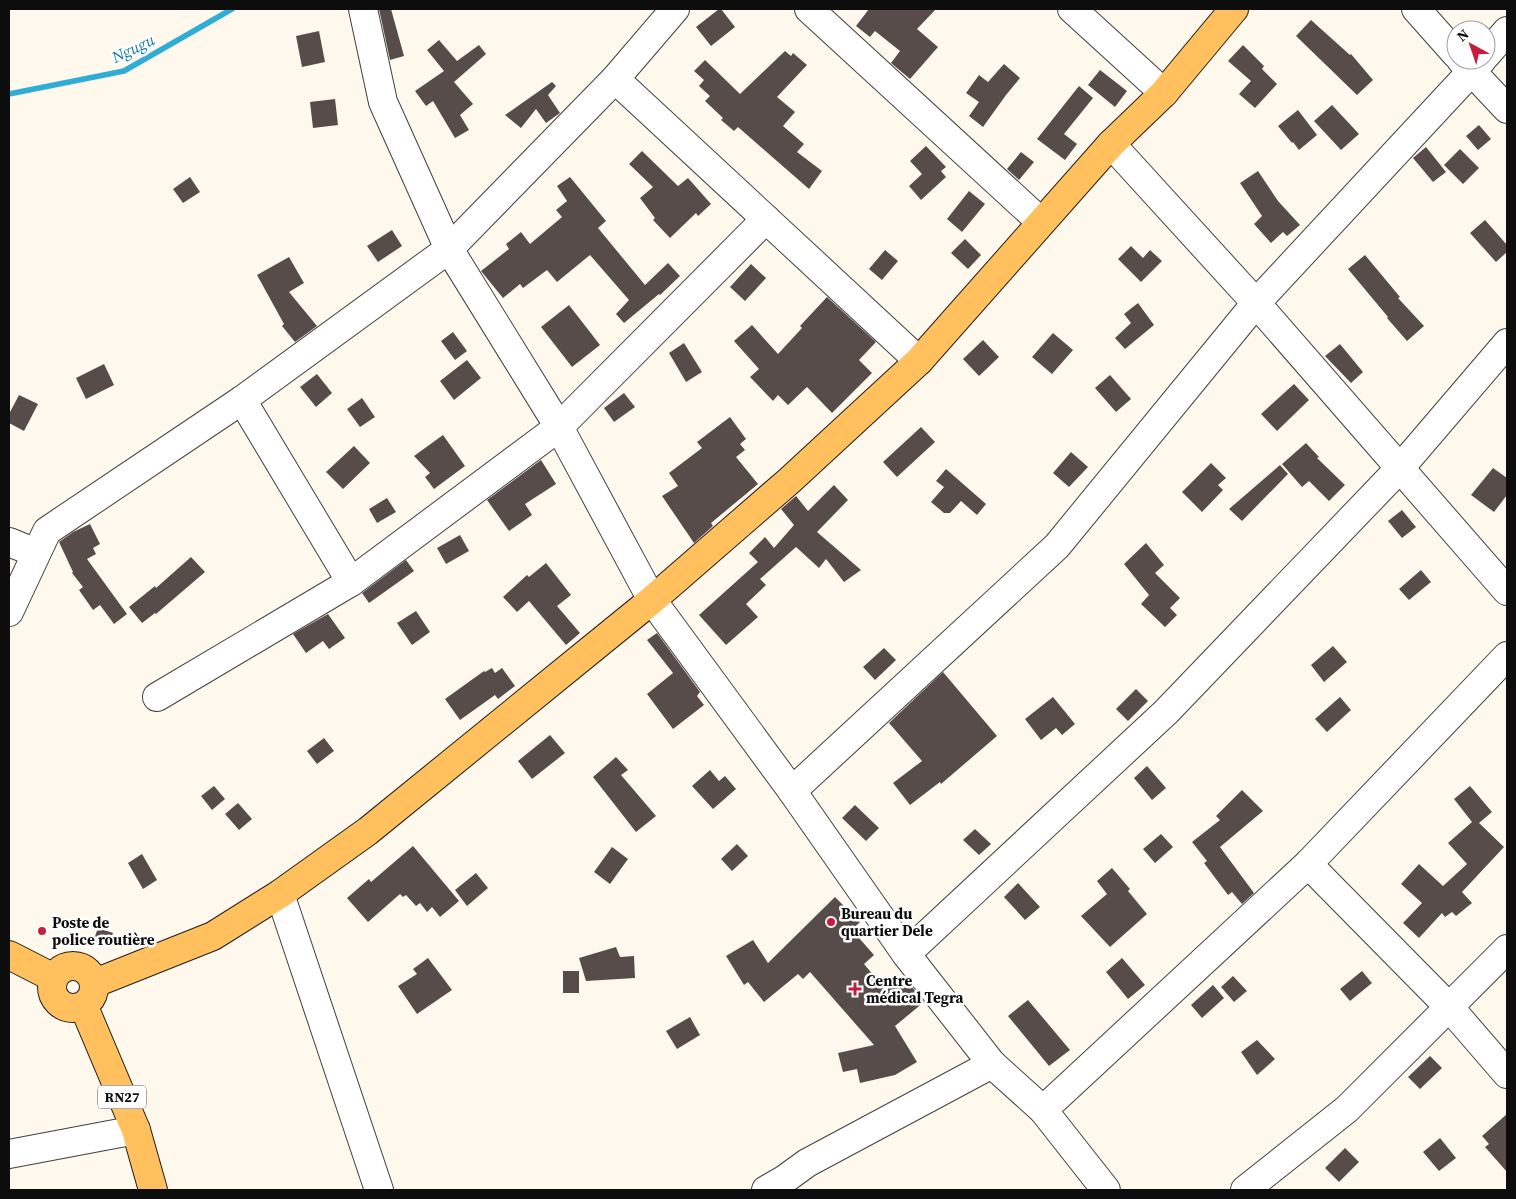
<svg xmlns="http://www.w3.org/2000/svg" width="1516" height="1199" viewBox="0 0 1516 1199" font-family="'Source Serif 4',serif">
	<style>
		.lines { fill: none; stroke-linecap: round; stroke-linejoin: round }
		.stream { stroke: #30add6; stroke-width: 5.5 }
		.building { fill: #574c49 }
		.minor-casing { stroke: #404040; stroke-width: 30 }
		.major-casing { stroke: #1e1e1e; stroke-width: 30 }
		.minor { stroke: #fff; stroke-width: 28 }
		.major { stroke: #ffc05d; stroke-width: 28 }
		.poi-dot { fill: #c71c3d; stroke: #fff; stroke-width: 2 }
		.labels { text-anchor: middle; dominant-baseline: central; stroke-width: 5; stroke-linejoin: round; paint-order: stroke }
		.shield { fill: #fff; stroke: #565656; stroke-width: 1 }
		.shield-label { font-size: 14px; font-weight: bold; fill: #0d0d0d }
		.poi-label { font-size: 15px; font-weight: bold; fill: #0d0d0d; stroke: #fff; text-anchor: start }
		.water-label { font-size: 16px; font-style: italic; fill: #0e7ba7; stroke: #fff }
	</style>
	<rect width="100%" height="100%" fill="#fff9ed"/>
	<g class="lines">
		<path class="stream" d="M9,94L124,71L232,9"/>
	</g>
	<g class="building">
		<path d="M379,9H391L404,56L390,60Z"/>
		<path d="M719,9H721L735,27L711,46L696,27Z"/>
		<path d="M869,9H936L917,29L938,47L910,79L891,63L900,51L875,31L870,37L856,26Z"/>
		<path d="M1311,20L1350,55L1351,54L1373,80L1357,95L1296,36Z"/>
		<path d="M319,31L325,62L302,67L296,36Z"/>
		<path d="M439,40L457,61L479,45L486,54L454,82L473,104L460,115L469,130L455,138L433,101L426,106L415,91L444,71L427,50Z"/>
		<path d="M1243,45L1264,66L1262,69L1277,84L1255,108L1239,94L1251,81L1228,61Z"/>
		<path d="M785,51L791,56L793,53L807,65L777,97L795,112L783,126L804,144L797,152L822,171L809,189L738,127L734,131L721,120L723,118L705,101L710,96L699,86L704,80L694,71L705,60L740,94Z"/>
		<path d="M1004,64L1020,78L1006,95L983,127L969,116L979,102L966,93L979,75L988,82Z"/>
		<path d="M1100,70L1127,91L1115,107L1088,85Z"/>
		<path d="M552,82L556,86L548,95L560,113L546,123L536,109L521,128L505,115Z"/>
		<path d="M1079,86L1093,98L1064,134L1077,144L1065,160L1037,139Z"/>
		<path d="M335,99L338,125L313,128L310,102Z"/>
		<path d="M1332,105L1359,134L1341,150L1314,121Z"/>
		<path d="M1298,110L1317,135L1299,150L1293,142L1292,143L1278,126Z"/>
		<path d="M1479,125L1491,139L1478,150L1466,136Z"/>
		<path d="M926,146L946,167L941,171L946,177L921,200L909,186L922,174L910,161Z"/>
		<path d="M1426,147L1446,172L1433,182L1413,158Z"/>
		<path d="M1460,149L1479,168L1463,184L1444,165Z"/>
		<path d="M642,151L678,186L688,178L711,204L698,216L696,213L670,238L653,220L655,218L640,198L653,187L629,164Z"/>
		<path d="M1021,152L1034,162L1019,180L1007,169Z"/>
		<path d="M1258,171L1278,201L1300,225L1287,236L1283,232L1271,243L1254,224L1262,216L1240,183Z"/>
		<path d="M190,177L200,192L183,203L173,189Z"/>
		<path d="M570,177L606,221L598,228L645,285L668,263L680,276L660,295L659,294L624,323L616,314L629,300L590,255L557,282L547,270L523,288L520,284L503,298L481,271L509,249L506,244L521,232L530,244L562,217L556,210L567,201L557,186Z"/>
		<path d="M969,191L985,204L962,232L947,219Z"/>
		<path d="M1485,220L1507,245V252L1496,262L1470,233Z"/>
		<path d="M392,230L402,246L378,262L367,246Z"/>
		<path d="M965,239L981,255L968,269L951,253Z"/>
		<path d="M1131,246L1143,258L1150,250L1162,261L1141,282L1118,259Z"/>
		<path d="M885,250L898,261L882,280L869,269Z"/>
		<path d="M1365,255L1400,297L1398,298L1424,326L1407,341L1387,318L1388,317L1348,269Z"/>
		<path d="M289,257L304,283L289,292L317,326L295,342L282,326L284,324L257,275Z"/>
		<path d="M751,264L766,278L745,301L730,287Z"/>
		<path d="M827,297L876,342L859,360L872,373L832,413L807,387L788,405L778,395L773,401L750,377L759,369L734,341L752,325L778,354L802,328L800,326Z"/>
		<path d="M1138,303L1154,325L1125,349L1115,338L1131,323L1124,314Z"/>
		<path d="M569,305L600,345L572,367L541,327Z"/>
		<path d="M453,332L467,351L455,360L441,341Z"/>
		<path d="M1053,333L1073,350L1052,374L1032,357Z"/>
		<path d="M983,340L999,357L979,376L963,359Z"/>
		<path d="M684,343L702,372L686,382L669,353Z"/>
		<path d="M1340,344L1363,372L1351,383L1325,356Z"/>
		<path d="M467,360L481,378L454,400L440,381Z"/>
		<path d="M104,364L114,385L86,399L76,378Z"/>
		<path d="M317,374L332,393L316,407L300,387Z"/>
		<path d="M1110,375L1131,399L1116,412L1095,388Z"/>
		<path d="M1294,384L1309,400L1277,431L1261,414Z"/>
		<path d="M624,393L635,407L614,422L604,408Z"/>
		<path d="M19,395L38,404L24,431L9,423V414Z"/>
		<path d="M362,398L375,417L360,427L347,409Z"/>
		<path d="M730,417L746,439L740,444L745,450L736,457L758,484L711,523L713,526L694,543L662,496L678,486L669,473L702,448L697,442Z"/>
		<path d="M921,427L935,442L897,477L883,462Z"/>
		<path d="M443,435L465,466L434,489L425,477L430,473L414,456Z"/>
		<path d="M1306,443L1319,457L1317,458L1345,485L1329,501L1309,481L1302,487L1282,464Z"/>
		<path d="M354,446L370,463L343,489L326,472Z"/>
		<path d="M1071,452L1088,467L1069,487L1053,473Z"/>
		<path d="M541,460L556,484L525,504L532,515L509,531L487,500Z"/>
		<path d="M1211,463L1226,478L1218,485L1223,490L1202,512L1182,492Z"/>
		<path d="M1280,465L1288,474L1242,521L1229,509Z"/>
		<path d="M1493,468L1507,478V495L1494,512L1471,495Z"/>
		<path d="M946,469L986,504L977,515L961,501L950,513H944L931,502L944,487L936,481Z"/>
		<path d="M834,485L848,500L817,532L861,570L844,582L826,559L819,568L796,547L760,579L766,585L746,604L758,617L726,645L699,615L758,562L749,553L765,537L774,548L794,525L781,509L796,496L808,511Z"/>
		<path d="M387,498L396,512L377,523L369,509Z"/>
		<path d="M1402,510L1416,527L1402,538L1388,521Z"/>
		<path d="M90,524L100,544L93,548L96,554L87,559L127,614L114,624L100,605L93,610L79,590L83,587L72,573L73,572L59,542L73,532Z"/>
		<path d="M460,535L469,551L446,564L437,548Z"/>
		<path d="M1146,543L1164,565L1155,573L1180,598L1170,608L1177,615L1165,627L1141,604L1149,595L1124,564Z"/>
		<path d="M191,557L205,572L156,614L155,613L142,623L129,607L155,586L156,588Z"/>
		<path d="M406,560L414,571L369,603L362,593Z"/>
		<path d="M546,563L571,595L557,606L580,633L566,645L529,601L517,612L503,597L527,575L529,577Z"/>
		<path d="M1421,570L1431,582L1409,600L1399,589Z"/>
		<path d="M416,611L430,632L412,645L397,623Z"/>
		<path d="M328,614L345,638L329,649L323,641L306,653L293,634Z"/>
		<path d="M657,633L700,692L697,696L704,705L673,729L647,694L673,673L647,640Z"/>
		<path d="M1333,646L1347,662L1324,682L1311,665Z"/>
		<path d="M884,648L896,660L875,680L863,667Z"/>
		<path d="M492,668L495,673L502,668L515,686L498,699L495,695L460,720L445,699L484,671L485,672Z"/>
		<path d="M943,672L997,736L941,784L940,782L910,805L893,783L922,761L889,723Z"/>
		<path d="M1136,689L1148,701L1128,721L1116,709Z"/>
		<path d="M1053,697L1075,724L1062,735L1056,728L1041,740L1025,719Z"/>
		<path d="M1340,697L1351,710L1327,732L1315,719Z"/>
		<path d="M550,735L565,753L532,779L518,761Z"/>
		<path d="M324,738L334,751L317,764L307,751Z"/>
		<path d="M616,757L628,770L621,775L656,816L636,832L593,777Z"/>
		<path d="M1147,766L1166,788L1152,800L1134,778Z"/>
		<path d="M710,770L719,781L725,776L736,789L713,809L692,786Z"/>
		<path d="M214,786L225,799L212,810L201,796Z"/>
		<path d="M1470,786L1492,812L1479,823L1504,847L1462,892L1472,903L1456,916L1452,912L1445,917L1442,913L1419,938L1403,923L1422,903L1401,884L1419,864L1443,886L1467,864L1448,843L1472,822L1454,799Z"/>
		<path d="M1242,790L1263,811L1220,847L1254,893L1242,904L1232,892L1228,895L1204,863L1207,861L1192,842L1220,820L1216,816Z"/>
		<path d="M238,803L252,819L239,830L225,814Z"/>
		<path d="M855,805L879,828L866,841L842,818Z"/>
		<path d="M975,829L991,844L979,855L963,840Z"/>
		<path d="M1161,834L1173,847L1155,863L1143,849Z"/>
		<path d="M737,844L748,856L732,871L721,859Z"/>
		<path d="M413,846L459,901L440,917L432,907L427,912L420,903L416,906L406,895L403,897L400,894L368,922L347,898L369,879L371,882Z"/>
		<path d="M612,847L628,859L610,884L594,872Z"/>
		<path d="M142,854L157,880L143,889L128,863Z"/>
		<path d="M1112,868L1130,889L1128,891L1147,914L1110,947L1081,916L1107,894L1097,881Z"/>
		<path d="M476,873L488,888L467,906L455,890Z"/>
		<path d="M1018,883L1040,907L1025,920L1004,897Z"/>
		<path d="M835,897L860,922L852,930L874,955L864,964L886,990L903,976L924,1002L895,1026L917,1062L895,1075L860,1083L857,1069L843,1072L838,1053L874,1045L810,972L803,979L798,974L764,1002L748,982L744,985L726,956L753,940L768,963Z"/>
		<path d="M98,928L113,933L108,947L93,942Z"/>
		<path d="M616,947L620,957L634,956L635,978L586,981L579,958Z"/>
		<path d="M428,958L452,990L417,1014L398,986L417,974L413,969Z"/>
		<path d="M1122,958L1145,985L1128,999L1106,972Z"/>
		<rect x="563" y="971" width="16" height="22"/>
		<path d="M1362,971L1372,983L1350,1001L1340,989Z"/>
		<path d="M1233,976L1247,991L1234,1002L1221,987Z"/>
		<path d="M1213,985L1224,998L1202,1018L1191,1005Z"/>
		<path d="M1028,1000L1070,1050L1049,1066L1008,1016Z"/>
		<path d="M690,1017L700,1035L677,1049L666,1031Z"/>
		<path d="M1257,1040L1275,1059L1257,1075L1241,1052Z"/>
		<path d="M1430,1056L1442,1068L1420,1089L1408,1077Z"/>
		<path d="M1507,1114V1172L1485,1147L1489,1144L1482,1136Z"/>
		<path d="M1440,1138L1456,1158L1439,1171L1423,1152Z"/>
		<path d="M1345,1148L1359,1162L1339,1182L1325,1168Z"/>
	</g>
	<g class="lines">
		<g class="minor-casing">
			<g id="minor">
				<path d="M363,9L383,102L449,249L559,427L652,600L792,791L906,954L992,1064L1043,1110L1106,1190"/>
				<path d="M809,9L1041,222"/>
				<path d="M1072,9L1164,93"/>
				<path d="M1416,9L1456,54"/>
				<path d="M1486,55L1507,31"/>
				<path d="M1461,60L1507,109"/>
				<path d="M615,79L919,361"/>
				<path d="M1111,144L1256,303L1507,591"/>
				<path d="M242,400L351,582"/>
				<path d="M9,542L36,553"/>
				<path d="M9,612L47,531L242,400L449,249L615,79L675,9"/>
				<path d="M157,697L351,582L559,427L766,219"/>
				<path d="M792,791L1057,546L1256,303L1482,60"/>
				<path d="M1308,864L1450,1008L1507,1074"/>
				<path d="M280,894L379,1190"/>
				<path d="M906,954L1166,712L1401,467L1507,343"/>
				<path d="M1043,1110L1308,864L1507,656"/>
				<path d="M9,1154L136,1130"/>
				<path d="M766,1190L785,1179L807,1163L992,1064"/>
				<path d="M1245,1190L1347,1109L1507,949"/>
			</g>
		</g>
		<g class="major-casing">
			<g id="major">
				<path d="M9,955L54,978"/>
				<circle cx="73" cy="987" r="21"/>
				<path d="M95,983L213,936L280,894L368,831L652,600L789,481L919,361L1111,144L1164,93L1234,9"/>
				<path d="M84,1007L136,1130L153,1190"/>
			</g>
		</g>
		<use href="#minor" class="minor"/>
		<use href="#major" class="major"/>
	</g>
	<g class="poi-dot">
		<circle cx="831" cy="922" r="5"/>
		<circle cx="42" cy="931" r="5"/>
		<path d="M852.5 981.5h5v5h5v5h-5v5h-5v-5h-5v-5h5z"/>
	</g>
	<g class="labels">
		<rect class="shield" x="98" y="1085.5" width="48" height="23" rx="4"/>
		<g class="shield-label">
			<text x="122" y="1097">RN27</text>
		</g>
		<g class="poi-label">
			<text x="841" y="913">Bureau du<tspan x="841" dy="17">quartier Dele</tspan></text>
			<text x="52" y="922">Poste de<tspan x="52" dy="17">police routière</tspan></text>
			<text x="866" y="980">Centre<tspan x="866" dy="17">médical Tegra</tspan></text>
		</g>
		<g class="water-label">
			<text transform="translate(133 48) rotate(-26)">Ngugu</text>
		</g>
	</g>
	<rect width="1516" height="1199" fill="none" stroke="#0d0d0d" stroke-width="20"/>
	<g transform="translate(1471 45) rotate(320)"><circle r="24" fill="#ffffff" stroke="#9e9e9e"/>
	<path d="M0-4L9 19L0 12L-9 19Z" fill="#c71c3d"/>
	<text y="-8" font-size="14" font-weight="bold" text-anchor="middle" fill="#0d0d0d">N</text>
	</g>
</svg>
